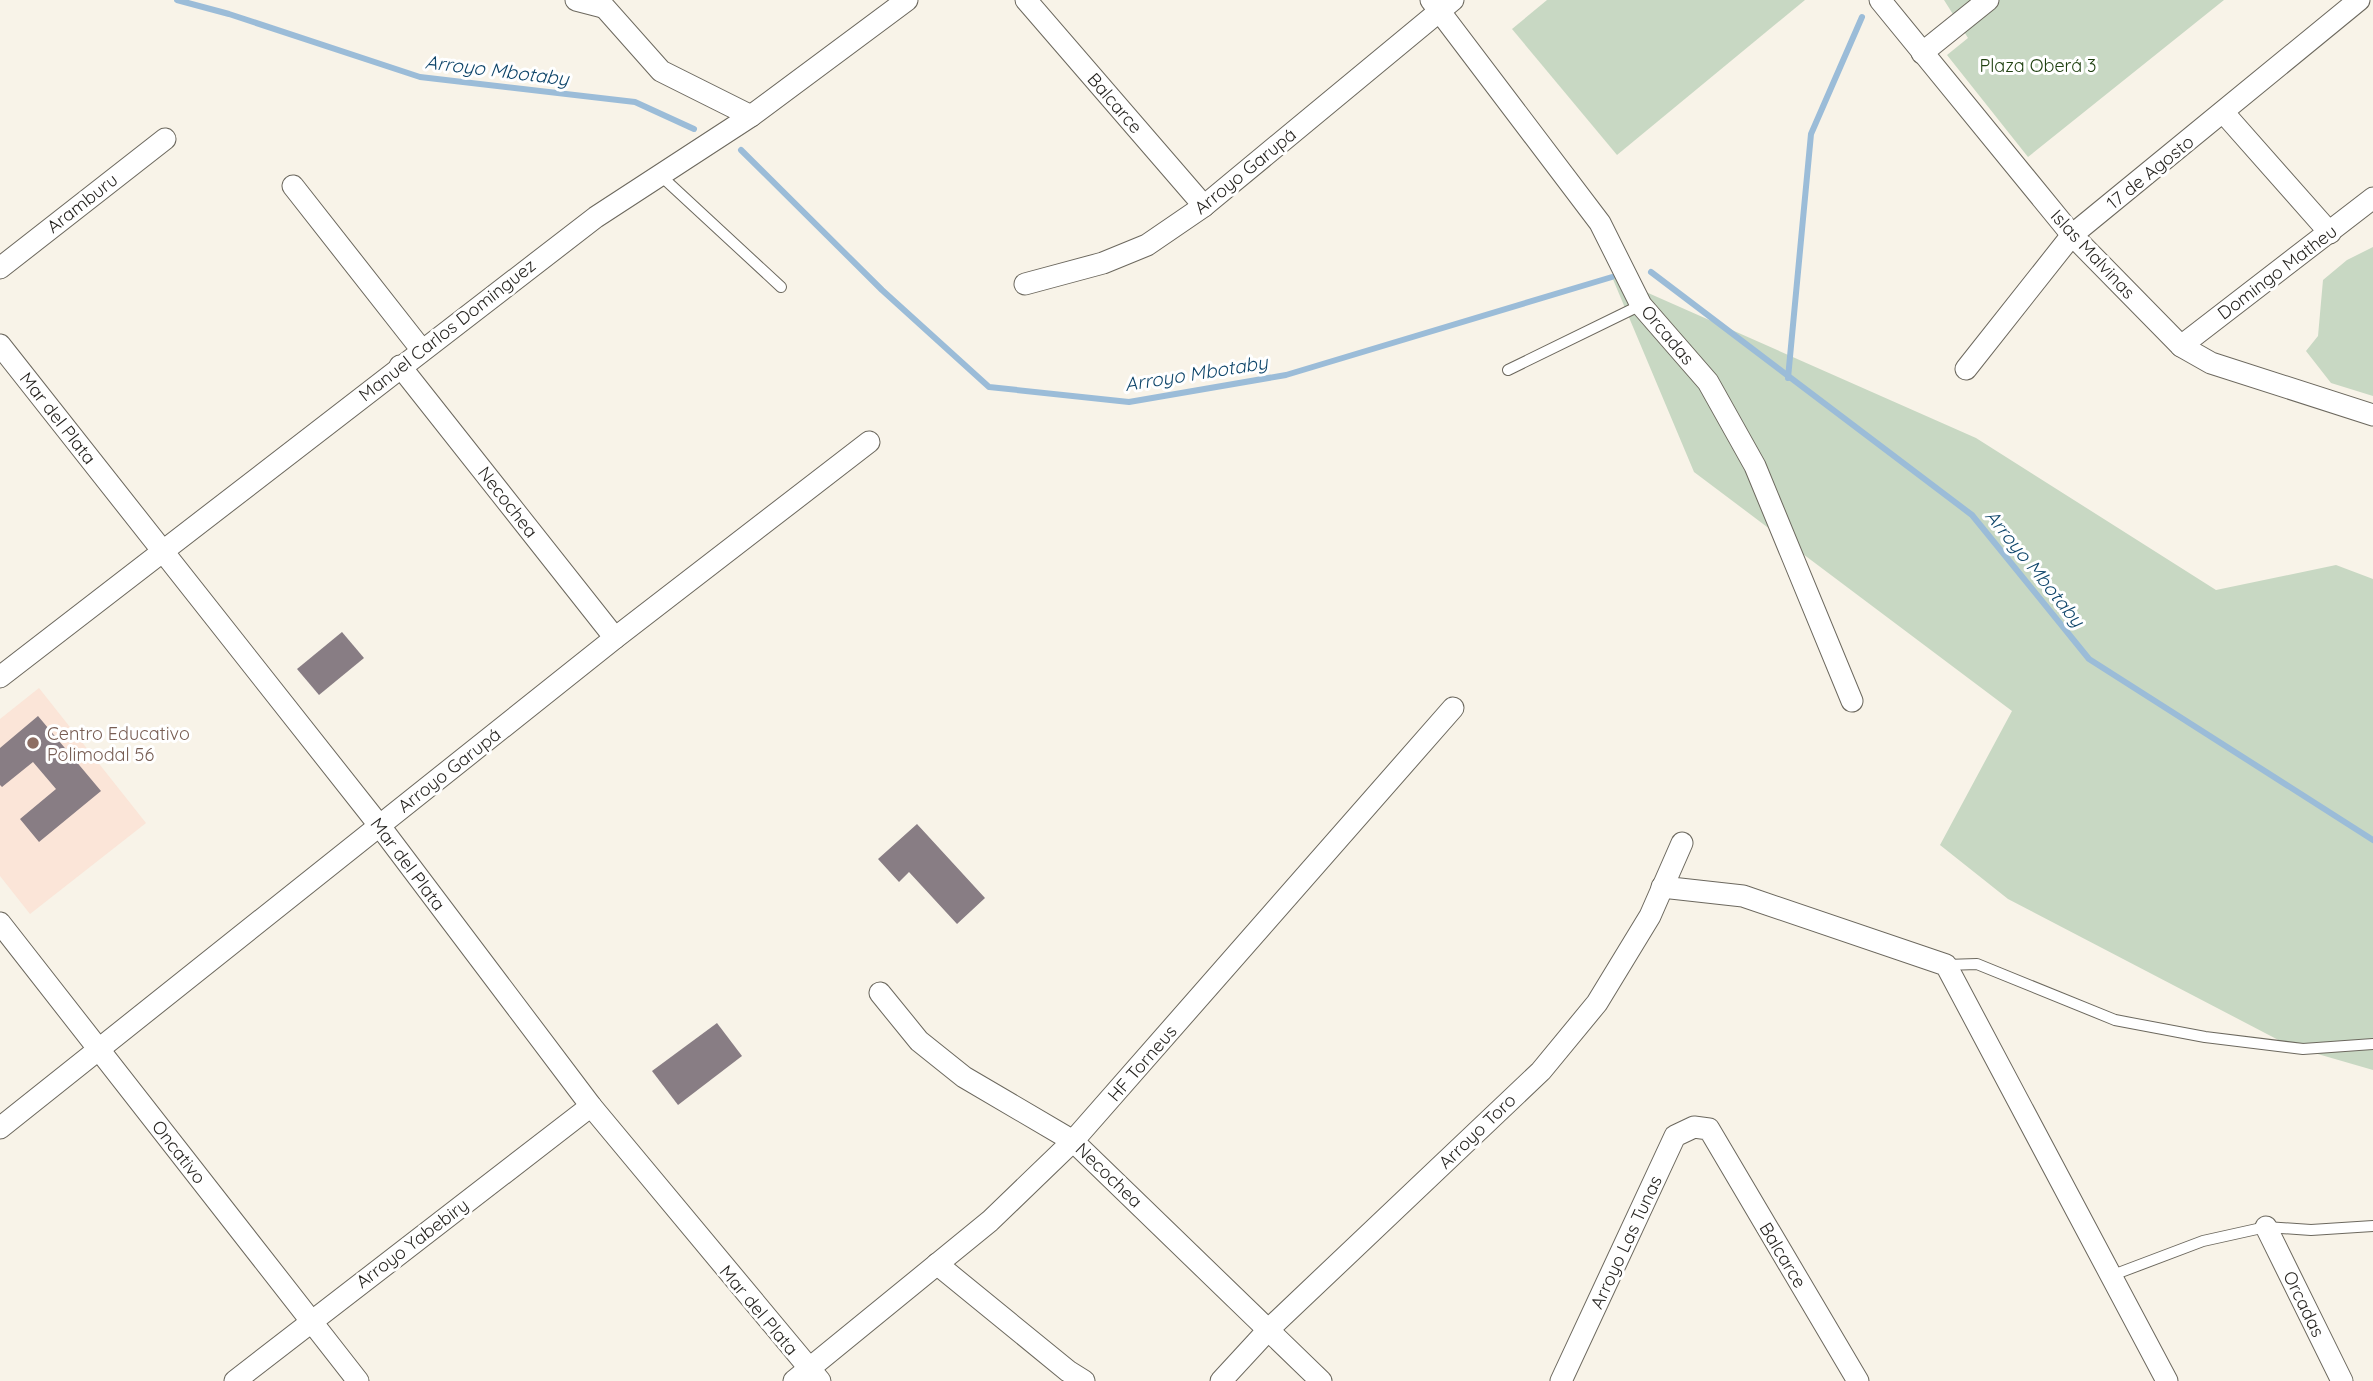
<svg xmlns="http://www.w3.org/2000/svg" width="2373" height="1381" viewBox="0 0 2373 1381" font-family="Quicksand,sans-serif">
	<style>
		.education { fill: #fbe5d8 }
		.green { fill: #c8d8c3 }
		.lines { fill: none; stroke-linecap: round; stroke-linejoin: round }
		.stream { stroke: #9bbcd8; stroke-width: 6 }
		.building { fill: #887d84 }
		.lane-casing { stroke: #6c685e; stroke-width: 12 }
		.street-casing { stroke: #6c685e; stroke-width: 23 }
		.lane { stroke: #fff; stroke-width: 10 }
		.street { stroke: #fff; stroke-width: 21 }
		.education-dot { fill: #8d6e63; stroke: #fff; stroke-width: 2.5 }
		.labels { text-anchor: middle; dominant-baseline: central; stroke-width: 6; stroke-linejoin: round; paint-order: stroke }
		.park-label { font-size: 18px; fill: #1f4010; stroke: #fff }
		.street-label { font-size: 18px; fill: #272521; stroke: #fff }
		.education-label { font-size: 18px; fill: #785e54; stroke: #fff; text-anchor: start }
		.water-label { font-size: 19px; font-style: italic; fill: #0e456a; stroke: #fff }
	</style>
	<rect width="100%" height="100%" fill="#f8f3e8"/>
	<path class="education" d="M39,688L146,823L30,914L0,876V719Z"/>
	<g class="green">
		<path d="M1547,0H1805L1617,155L1512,29Z"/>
		<path d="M1944,0H2224L2028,157L1947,55L1968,38Z"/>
		<path d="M2373,247V396L2331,383L2306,351L2318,336L2323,280L2347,260Z"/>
		<path d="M1612,277L1976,438L2216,590L2336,565L2373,579V1070L2290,1046L2008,899L1940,845L2012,711L1694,472Z"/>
	</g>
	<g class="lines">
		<g class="stream">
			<path d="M177,0L229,14L420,77L635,102L694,129"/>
			<path d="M741,150L882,290L989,387L1129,402L1286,375L1612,277"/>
			<path d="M1651,272L1972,515L2089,659L2373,840"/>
			<path d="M1788,378L1811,134L1862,17"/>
		</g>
	</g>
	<g class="building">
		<path d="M342,632L364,658L319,695L297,669Z"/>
		<path d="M38,716L101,791L39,842L20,819L56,789L33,762L2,787L0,785V748Z"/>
		<path d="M917,824L985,898L957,924L909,872L899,882L878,859Z"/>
		<path d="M717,1023L742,1056L678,1105L652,1071Z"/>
	</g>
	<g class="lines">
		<g class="lane-casing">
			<g id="lane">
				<path d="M660,175L781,287"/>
				<path d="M1508,370L1641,305"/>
				<path d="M1946,965L1977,964L2115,1020L2205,1037L2303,1049L2373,1044"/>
				<path d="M2113,1275L2203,1241L2266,1227L2311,1230L2373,1226"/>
			</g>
		</g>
		<g class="street-casing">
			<g id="street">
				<path d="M576,0L603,7"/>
				<path d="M598,0L661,71L751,116"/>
				<path d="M1026,0L1204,206"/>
				<path d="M1431,0L1600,223L1641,305L1708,382L1755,466L1852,701"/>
				<path d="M1880,0L2072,235L2181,346L2211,363L2373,415"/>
				<path d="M1922,53L1988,0"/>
				<path d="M2223,112L2330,233"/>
				<path d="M293,186L421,349"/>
				<path d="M0,268L165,139"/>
				<path d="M1025,284L1103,263L1147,245L1204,206L1453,0"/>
				<path d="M0,345L379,825L591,1106L820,1381"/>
				<path d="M2181,346L2373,198"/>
				<path d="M400,366L615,638"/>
				<path d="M1966,369L2072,235L2359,0"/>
				<path d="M0,677L596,217L751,116L907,0"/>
				<path d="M1662,887L1743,896L1946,965L2167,1381"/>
				<path d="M0,923L358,1381"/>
				<path d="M880,993L919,1041L964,1077L1073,1141L1321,1381"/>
				<path d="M0,1128L615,638L869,442"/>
				<path d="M2266,1227L2342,1381"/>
				<path d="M937,1264L1068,1371L1084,1381"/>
				<path d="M235,1381L591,1106"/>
				<path d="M794,1381L990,1221L1073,1141L1453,708"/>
				<path d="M1221,1381L1268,1330L1541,1071L1597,1003L1650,916L1682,843"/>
				<path d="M1561,1381L1675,1136L1694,1127L1709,1129L1858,1381"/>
			</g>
		</g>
		<use href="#lane" class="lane"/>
		<use href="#street" class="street"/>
	</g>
	<circle class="education-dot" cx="33" cy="743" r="7"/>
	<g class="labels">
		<g class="park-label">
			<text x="2038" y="65">Plaza Oberá 3</text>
		</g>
		<g class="street-label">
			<text transform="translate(1115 103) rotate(49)">Balcarce</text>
			<text transform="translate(1245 171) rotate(-39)">Arroyo Garupá</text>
			<text transform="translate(2150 172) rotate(-39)">17 de Agosto</text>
			<text transform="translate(82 203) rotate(-38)">Aramburu</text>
			<text transform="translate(2093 254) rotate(47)">Islas Malvinas</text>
			<text transform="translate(2277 272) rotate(-37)">Domingo Matheu</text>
			<text transform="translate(447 330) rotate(-38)">Manuel Carlos Dominguez</text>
			<text transform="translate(1668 335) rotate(50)">Orcadas</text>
			<text transform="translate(58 418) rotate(52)">Mar del Plata</text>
			<text transform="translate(508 502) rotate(52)">Necochea</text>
			<text transform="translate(449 770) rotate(-38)">Arroyo Garupá</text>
			<text transform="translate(408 864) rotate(53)">Mar del Plata</text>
			<text transform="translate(1142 1063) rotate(-49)">HF Torneus</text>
			<text transform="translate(1477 1131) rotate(-44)">Arroyo Toro</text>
			<text transform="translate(179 1152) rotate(52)">Oncativo</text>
			<text transform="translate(1109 1175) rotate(44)">Necochea</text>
			<text transform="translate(1626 1242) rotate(-65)">Arroyo Las Tunas</text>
			<text transform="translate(412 1243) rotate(-37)">Arroyo Yabebiry</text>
			<text transform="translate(1783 1255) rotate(59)">Balcarce</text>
			<text transform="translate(2304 1304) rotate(64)">Orcadas</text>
			<text transform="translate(759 1310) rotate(50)">Mar del Plata</text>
		</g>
		<g class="education-label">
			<text x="47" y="733">Centro Educativo<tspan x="47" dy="21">Polimodal 56</tspan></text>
		</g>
		<g class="water-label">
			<text transform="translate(497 70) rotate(7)">Arroyo Mbotaby</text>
			<text transform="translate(1196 373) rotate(-9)">Arroyo Mbotaby</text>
			<text transform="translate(2035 568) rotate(51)">Arroyo Mbotaby</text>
		</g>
	</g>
</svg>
